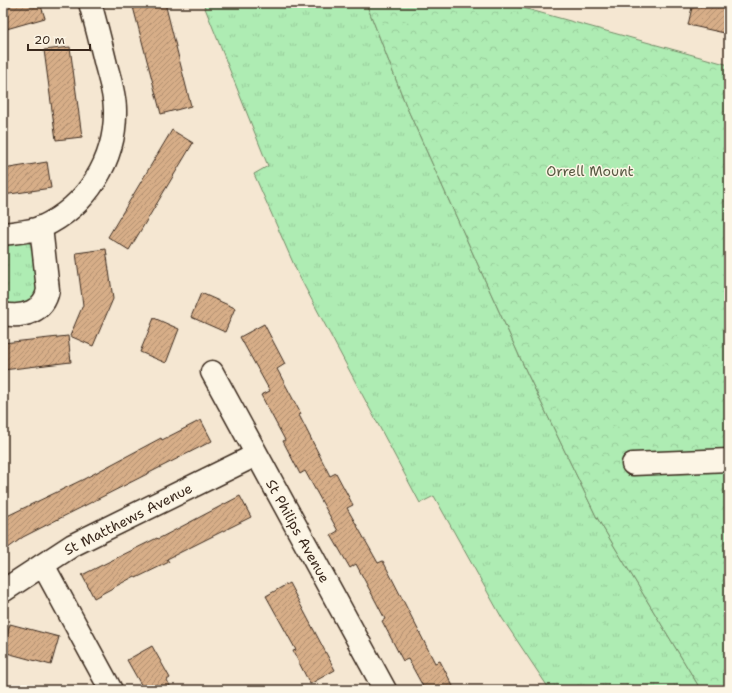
<svg xmlns="http://www.w3.org/2000/svg" width="732" height="693" viewBox="0 0 732 693" font-family="'Shantell Sans',sans-serif">
	<style>
		.grass { fill: url(#grass-tufts); stroke: #748b68 }
		.forest { fill: url(#forest-crowns); stroke: #748b68 }
		.building { fill: url(#building-hatch); stroke: #3b2a1e }
		.lines { fill: none; stroke-linecap: round; stroke-linejoin: round }
		.minor-casing { stroke: #3b2a1e; stroke-width: 25 }
		.minor { stroke: #fcf5e5; stroke-width: 22 }
		.labels { text-anchor: middle; dominant-baseline: central; stroke-width: 3; stroke-linejoin: round; paint-order: stroke }
		.park-label { font-size: 14px; fill: #585a43; stroke: #fcf5e5 }
		.street-label { font-size: 14px; fill: #3b2a1e; stroke: #fcf5e5 }
	</style>
	<defs>
		<pattern id="grass-tufts" width="24" height="20" patternUnits="userSpaceOnUse"><rect width="24" height="20" fill="#aeecb3"/><path d="M3 7l-1-3M5 7V3M7 7l1-3M15 17l-1-3M17 17v-4M19 17l1-3" fill="none" stroke="#97cb9a"/></pattern>
		<pattern id="forest-crowns" width="20" height="18" patternUnits="userSpaceOnUse"><rect width="20" height="18" fill="#aeecb3"/><path d="M2 6a3 3 0 1 1 6 0M12 15a3 3 0 1 1 6 0" fill="none" stroke="#97cb9a"/></pattern>
		<pattern id="building-hatch" width="6" height="6" patternUnits="userSpaceOnUse"><rect width="6" height="6" fill="#d7ae88"/><path d="M-1 1l2-2M0 6l6-6M5 7l2-2" fill="none" stroke="#b08e6f"/></pattern>
	</defs>
	<rect width="100%" height="100%" fill="#f5e7d2"/>
	<filter id="ink" filterUnits="userSpaceOnUse"><feTurbulence type="fractalNoise" baseFrequency=".025" numOctaves="2"/><feDisplacementMap in="SourceGraphic" scale="8" xChannelSelector="R" yChannelSelector="G"/><feConvolveMatrix kernelMatrix="1 2 1 2 8 2 1 2 1" color-interpolation-filters="sRGB"/></filter>
	<g filter="url(#ink)">
		<g class="grass">
			<path d="M203,3H366L407,108L527,373L596,516L701,690H550L502,618L434,496L420,503L298,274L254,174L268,166Z"/>
			<path d="M26,241L35,247L41,287L28,304H3V243Z"/>
		</g>
		<path class="forest" d="M366,3H505L729,65V690H701L596,516L527,373L407,108Z"/>
		<g class="building">
			<path d="M3,3H40L45,18L3,30Z"/>
			<path d="M132,3H165L191,106L161,114Z"/>
			<path d="M693,3H729V34L688,25Z"/>
			<path d="M70,47L82,137L56,140L44,50Z"/>
			<path d="M172,130L193,143L129,250L108,237Z"/>
			<path d="M47,162L51,188L3,195V169Z"/>
			<path d="M106,249L113,299L93,346L70,336L83,305L76,253Z"/>
			<path d="M201,293L235,308L225,332L191,317Z"/>
			<path d="M154,318L179,329L166,363L140,352Z"/>
			<path d="M264,324L285,364L277,369L301,414L299,415L330,476L336,473L353,505L347,508L378,563L383,561L435,663L440,661L455,690H425L408,659L403,661L382,621L385,619L356,564L350,568L331,535L338,531L305,471L300,474L283,441L285,440L261,395L270,391L240,337Z"/>
			<path d="M68,336L71,362L3,370V343Z"/>
			<path d="M201,420L212,441L23,537L3,552V518L84,479L161,438L162,440Z"/>
			<path d="M240,496L251,517L167,559L169,562L136,578L135,576L94,598L82,575L157,538L158,539Z"/>
			<path d="M289,583L335,670L310,684L293,651L296,650L266,596Z"/>
			<path d="M10,624L59,637L51,665L3,652Z"/>
			<path d="M152,646L170,678L167,680L172,690H144L127,660Z"/>
		</g>
		<g class="lines">
			<g class="minor-casing">
				<g id="minor">
					<path d="M3,234C16,232 30,232 42,227C87,206 116,160 115,110C115,95 110,80 106,65C101,44 96,24 90,3"/>
					<path d="M3,314C23,318 44,312 48,290L41,227"/>
					<path d="M212,372L385,690"/>
					<path d="M633,464L729,460"/>
					<path d="M43,565L111,690"/>
					<path d="M3,591L73,545L256,455"/>
				</g>
			</g>
			<use href="#minor" class="minor"/>
		</g>
	</g>
	<g class="labels">
		<g class="park-label">
			<text x="590" y="171">Orrell Mount</text>
		</g>
		<g class="street-label">
			<text transform="translate(128 519) rotate(-27)">St Matthews Avenue</text>
			<text transform="translate(298 531) rotate(61)">St Philips Avenue</text>
		</g>
	</g>
	<rect width="732" height="693" fill="none" stroke="#fcf5e5" stroke-width="16"/>
	<rect x="8" y="8" width="716" height="677" fill="none" stroke="#3b2a1e" stroke-width="1.5" filter="url(#ink)"/>
	<path d="M28 44v6h62v-6" fill="none" stroke="#3b2a1e" stroke-width="2"/>
	<text x="34" y="44" font-size="12" fill="#3b2a1e" stroke="#fcf5e5" stroke-width="3" paint-order="stroke">20 m</text>
</svg>
